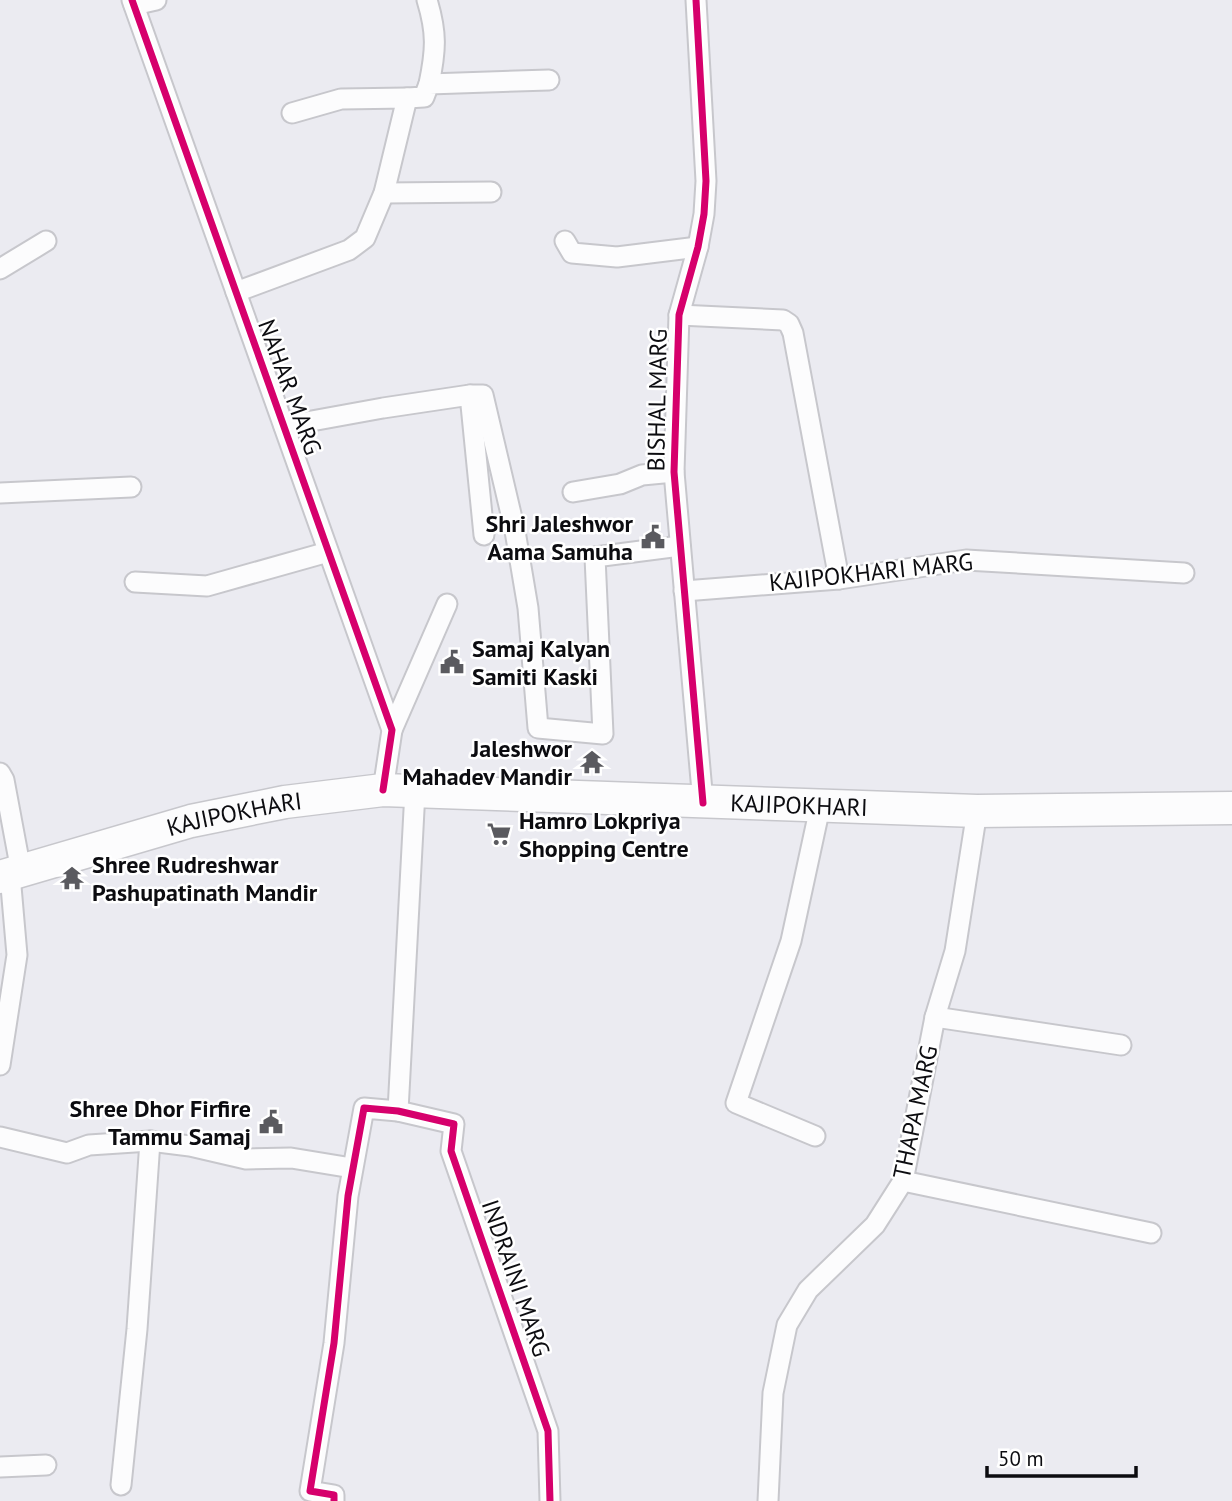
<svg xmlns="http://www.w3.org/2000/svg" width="1232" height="1501" viewBox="0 0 1232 1501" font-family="'PT Sans',sans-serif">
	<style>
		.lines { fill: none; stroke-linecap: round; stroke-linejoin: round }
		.street-casing { stroke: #c7c7cc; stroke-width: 23 }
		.primary-casing { stroke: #c7c7cc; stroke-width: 35 }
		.street { stroke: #fcfcfd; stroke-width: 19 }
		.primary { stroke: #fcfcfd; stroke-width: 32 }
		.cycleway-casing { stroke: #fff; stroke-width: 11 }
		.cycleway { stroke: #d6006c; stroke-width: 7 }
		.labels { text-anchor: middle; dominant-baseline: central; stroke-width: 5; stroke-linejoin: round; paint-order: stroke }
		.street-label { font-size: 24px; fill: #0c0c10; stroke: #fff }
		.poi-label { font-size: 24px; font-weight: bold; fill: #0c0c10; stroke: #fff; text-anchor: end }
	</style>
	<rect width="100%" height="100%" fill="#ebebf1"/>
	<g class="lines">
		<g class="street-casing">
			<g id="street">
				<path d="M132,0L392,730L383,790"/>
				<path d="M427,0C437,33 436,50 429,84"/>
				<path d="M696,0L706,181L704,214L698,247L679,315L674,472L703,803"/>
				<path d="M134,5L156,0"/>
				<path d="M407,98L424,97L429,84L549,80"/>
				<path d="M384,193L491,192"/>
				<path d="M565,241L572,253L617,257L698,247"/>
				<path d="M0,269L46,241"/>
				<path d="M236,292L349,250L365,238L384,193L407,98L341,99L292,113"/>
				<path d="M679,315L783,320L789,324L793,333L839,579"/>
				<path d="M470,395H483L515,531L528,608L538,728L603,734L595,557L680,546"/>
				<path d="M284,426L383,408L470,395L484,535"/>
				<path d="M573,492L620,484L642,475L674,472"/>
				<path d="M0,493L131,487"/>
				<path d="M135,582L207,586L328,552"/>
				<path d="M684,591L839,579L966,560L1184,573"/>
				<path d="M392,730L447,604"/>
				<path d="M0,773L4,780L21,871"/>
				<path d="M935,1017L1121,1045"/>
				<path d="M0,1065L17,955L10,875"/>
				<path d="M398,1111L415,791"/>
				<path d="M815,1136L736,1103L791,941L820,807"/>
				<path d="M0,1137L67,1153L89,1145L150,1141L190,1146L246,1159L291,1158L352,1168"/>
				<path d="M903,1181L1151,1233"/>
				<path d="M0,1467L46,1465"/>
				<path d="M121,1485L137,1329L150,1141"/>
				<path d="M334,1501V1495L310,1491L334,1343L348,1196L364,1108L398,1111L454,1124L451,1151L548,1431L550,1501"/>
				<path d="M768,1501L773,1393L787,1325L808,1290L875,1225L903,1181L935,1017L955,951L977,811"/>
			</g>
		</g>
		<g class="primary-casing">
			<g id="primary">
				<path id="s1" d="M0,877L191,821L285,802L383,790L977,811L1232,808"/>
			</g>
		</g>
		<use href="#street" class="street"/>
		<use href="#primary" class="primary"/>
		<g class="cycleway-casing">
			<g id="cycleway">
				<path d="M132,0L392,730L383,790"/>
				<path d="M696,0L706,181L704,214L698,247L679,315L674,472L703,803"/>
				<path d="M334,1501V1495L310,1491L334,1343L348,1196L364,1108L398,1111L454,1124L451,1151L548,1431L550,1501"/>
			</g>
		</g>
		<use href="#cycleway" class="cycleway"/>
	</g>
	<defs>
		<g id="civic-bare" transform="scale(1.89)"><path d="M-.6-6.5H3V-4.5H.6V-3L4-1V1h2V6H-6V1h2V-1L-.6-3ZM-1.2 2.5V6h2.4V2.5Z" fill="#5a5a5f" stroke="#fff" stroke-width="2.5" paint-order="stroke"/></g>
		<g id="temple-bare" transform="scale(1.89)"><path d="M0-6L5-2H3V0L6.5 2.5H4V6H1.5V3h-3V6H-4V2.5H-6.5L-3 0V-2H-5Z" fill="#5a5a5f" stroke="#fff" stroke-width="2.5" paint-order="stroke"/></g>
		<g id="supermarket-bare" transform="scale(1.89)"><path d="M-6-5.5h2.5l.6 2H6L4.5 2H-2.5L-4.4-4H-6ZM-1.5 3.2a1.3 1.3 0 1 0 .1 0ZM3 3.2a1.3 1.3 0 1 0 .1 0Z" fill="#5a5a5f" stroke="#fff" stroke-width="2.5" paint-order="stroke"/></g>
	</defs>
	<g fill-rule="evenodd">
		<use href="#civic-bare" x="653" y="537"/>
		<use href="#civic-bare" x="452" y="662"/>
		<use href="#temple-bare" x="592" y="762"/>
		<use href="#supermarket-bare" x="499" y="834"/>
		<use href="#temple-bare" x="72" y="878"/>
		<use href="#civic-bare" x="271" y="1122"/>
	</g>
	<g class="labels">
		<g class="street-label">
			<text transform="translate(290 387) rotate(70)">NAHAR MARG</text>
			<text transform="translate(657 400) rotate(-89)">BISHAL MARG</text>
			<text transform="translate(871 572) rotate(-6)">KAJIPOKHARI MARG</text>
			<text stroke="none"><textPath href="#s1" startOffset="810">KAJIPOKHARI</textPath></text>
			<text stroke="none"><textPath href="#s1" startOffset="243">KAJIPOKHARI</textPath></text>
			<text transform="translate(915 1112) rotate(-78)">THAPA MARG</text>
			<text transform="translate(516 1278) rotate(71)">INDRAINI MARG</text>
		</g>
		<g class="poi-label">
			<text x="633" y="523">Shri Jaleshwor<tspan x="633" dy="28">Aama Samuha</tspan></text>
			<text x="472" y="648" text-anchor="start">Samaj Kalyan<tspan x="472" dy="28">Samiti Kaski</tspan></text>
			<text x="572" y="748">Jaleshwor<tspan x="572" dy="28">Mahadev Mandir</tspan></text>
			<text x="519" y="820" text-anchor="start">Hamro Lokpriya<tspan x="519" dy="28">Shopping Centre</tspan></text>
			<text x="92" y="864" text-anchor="start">Shree Rudreshwar<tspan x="92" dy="28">Pashupatinath Mandir</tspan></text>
			<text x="251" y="1108">Shree Dhor Firfire<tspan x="251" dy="28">Tammu Samaj</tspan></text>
		</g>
	</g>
	<path d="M987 1466v10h149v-10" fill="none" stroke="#0c0c10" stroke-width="3.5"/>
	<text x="998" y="1466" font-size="21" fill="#0c0c10" stroke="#ffffff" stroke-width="5" paint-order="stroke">50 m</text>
</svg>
